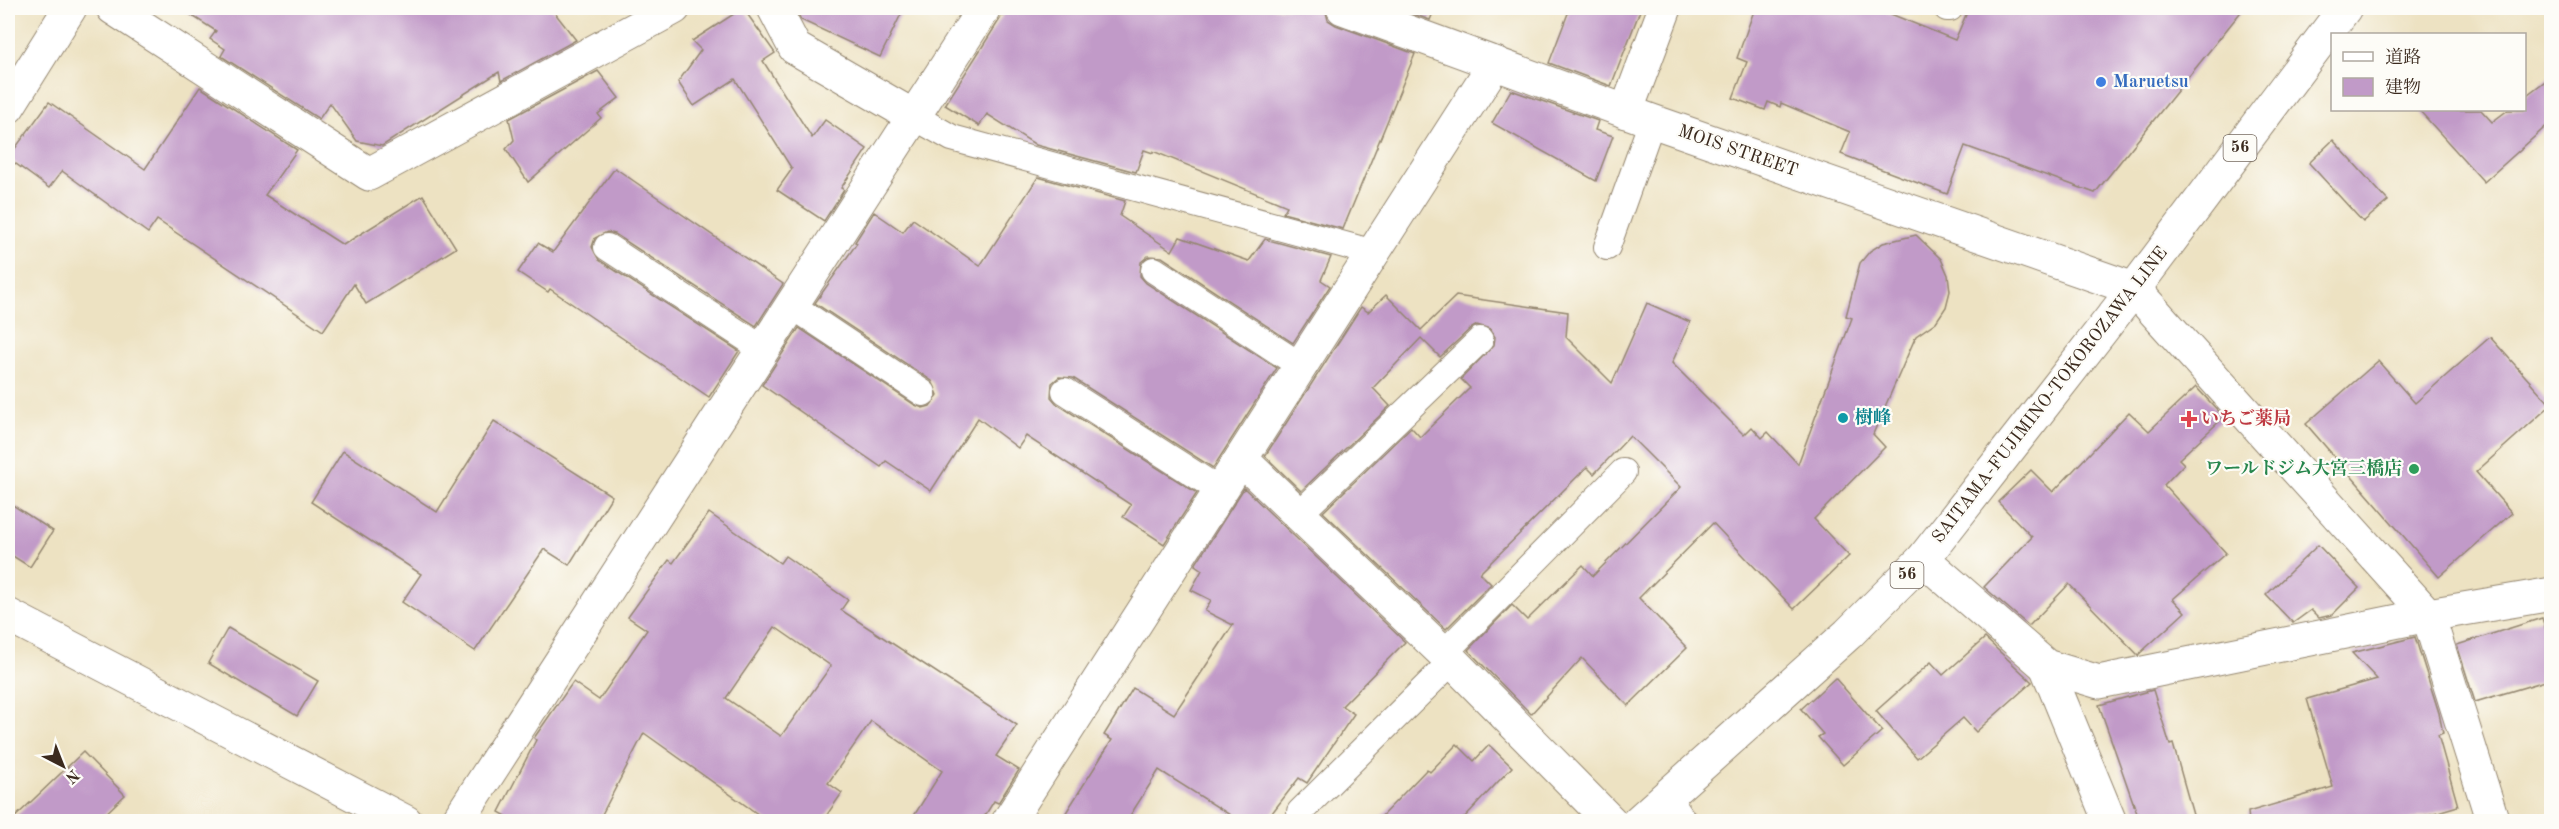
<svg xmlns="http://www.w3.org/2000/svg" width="2559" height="829" viewBox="0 0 2559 829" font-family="'Old Standard TT','Noto Serif JP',serif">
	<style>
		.building { fill: #c19ac8; fill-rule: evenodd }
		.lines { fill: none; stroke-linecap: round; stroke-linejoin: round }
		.service-casing { stroke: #948670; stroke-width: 28 }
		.minor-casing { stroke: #948670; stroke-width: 35 }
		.tertiary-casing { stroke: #948670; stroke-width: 35 }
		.primary-casing { stroke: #948670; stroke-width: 35 }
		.service { stroke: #fff; stroke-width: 26 }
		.minor { stroke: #fff; stroke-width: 33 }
		.tertiary { stroke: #fff; stroke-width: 33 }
		.primary { stroke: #fff; stroke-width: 33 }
		.shop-dot { fill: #3f7fe0; stroke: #fdfcf7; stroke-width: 2 }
		.culture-dot { fill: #0f9aa8; stroke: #fdfcf7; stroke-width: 2 }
		.health-dot { fill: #e0444e; stroke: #fdfcf7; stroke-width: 2 }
		.leisure-dot { fill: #2e9e5b; stroke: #fdfcf7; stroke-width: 2 }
		.labels { text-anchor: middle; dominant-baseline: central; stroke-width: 4.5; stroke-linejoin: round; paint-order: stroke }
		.shield { fill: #fdfcf7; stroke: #75695f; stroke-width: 1.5 }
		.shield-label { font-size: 16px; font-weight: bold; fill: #3b2a1e }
		.shop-label { font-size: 18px; font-weight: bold; fill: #366cbe; stroke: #fdfcf7; text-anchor: start }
		.street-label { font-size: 18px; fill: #3b2a1e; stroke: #fdfcf7 }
		.culture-label { font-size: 18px; font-weight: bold; fill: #0d838f; stroke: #fdfcf7; text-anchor: start }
		.health-label { font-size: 18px; font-weight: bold; fill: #be3a42; stroke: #fdfcf7; text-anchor: start }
		.leisure-label { font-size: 18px; font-weight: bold; fill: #27864d; stroke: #fdfcf7; text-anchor: end }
	</style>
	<rect width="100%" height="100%" fill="#fdfcf7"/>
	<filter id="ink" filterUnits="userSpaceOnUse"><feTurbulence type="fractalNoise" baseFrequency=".0167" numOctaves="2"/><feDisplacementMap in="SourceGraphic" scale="12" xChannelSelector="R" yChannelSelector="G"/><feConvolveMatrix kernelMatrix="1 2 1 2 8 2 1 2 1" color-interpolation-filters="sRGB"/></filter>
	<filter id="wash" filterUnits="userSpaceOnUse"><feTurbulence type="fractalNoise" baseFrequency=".008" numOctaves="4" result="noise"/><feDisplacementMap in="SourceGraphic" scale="24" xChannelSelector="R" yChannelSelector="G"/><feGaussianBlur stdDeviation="1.35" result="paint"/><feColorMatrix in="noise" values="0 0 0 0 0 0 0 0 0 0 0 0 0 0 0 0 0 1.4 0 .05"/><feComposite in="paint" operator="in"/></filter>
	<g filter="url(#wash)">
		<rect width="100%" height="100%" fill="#ede2c2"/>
		<g id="blocks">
			<g class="building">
				<path d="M180,8H551L576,40L501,81L499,72L382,146L357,141L330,103L319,119L221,56L225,49L210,39L216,31Z"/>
				<path d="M743,8L775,53L763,61L812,138L825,120L867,149L841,188L844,190L824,221L777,190L792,169L735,79L694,106L678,82L701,50L692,41Z"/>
				<path d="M795,8H904L880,57L801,20Z"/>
				<path d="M1007,8H1325L1328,20L1336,25L1415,54L1343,229L1283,213L1287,206L1153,151V153L1144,150L1136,172L1036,145L987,114L979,126L945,105Z"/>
				<path d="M1396,8H1435L1430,20Z"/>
				<path d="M1570,8H1641L1611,86L1549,63Z"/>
				<path d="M1755,8H1876L1955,40L1969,8H2244L2095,193L1965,146L1947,194L1841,154L1850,132L1781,103L1780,107L1768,102L1765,110L1733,98L1747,62L1737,58Z"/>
				<path d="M598,71L619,98L598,114L601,118L528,182L506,149L514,140L509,119Z"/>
				<path d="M2552,76V121L2484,182L2419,110H2481L2492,122L2508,110H2524V97Z"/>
				<path d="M200,87L297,150L265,195L343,245L423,195L456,248L366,304L354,284L323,331L157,220L148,233L62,171L49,188L8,158L49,102L145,169Z"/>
				<path d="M1511,90L1598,121L1595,130L1613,136L1596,181L1492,123Z"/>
				<path d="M2333,140L2388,201L2363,222L2309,163Z"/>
				<path d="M615,168L783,284L756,326L615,234L607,232L595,238L592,247L599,260L739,351L709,397L550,289L548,292L518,272L538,243L553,252Z"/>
				<path d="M1038,177L1125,201L1120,216L1172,251L1180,237L1249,261L1265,239L1331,257L1321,280L1330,286L1293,343L1162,257L1148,256L1141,262L1140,276L1146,283L1277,368L1213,468L1073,378L1059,377L1052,383L1051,397L1057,404L1197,493L1164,544L1123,517L1131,505L1026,436L1018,448L978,418L931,491L886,461L881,467L762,385L799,328L915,405L923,408L930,406L938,395L932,381L815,303L857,243L855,242L874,212L903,232L913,219L980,266Z"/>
				<path d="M1916,235L1941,259L1948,275L1950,291L1946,307L1936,322L1916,336L1873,434L1885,447L1814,519L1849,556L1794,609L1713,523L1639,598L1687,648L1628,706L1582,658L1531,714L1468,650L1512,605L1527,620L1583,565L1593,576L1681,487L1630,436L1594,474L1587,467L1480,573L1491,584L1446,629L1323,512L1411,427L1420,437L1470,388L1461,379L1494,345L1495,337L1490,329L1477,325L1470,329L1440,357L1421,338L1373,388L1390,406L1301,491L1265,456L1361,307L1368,312L1386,295L1421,330L1456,296L1568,312L1566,337L1612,383L1647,303L1690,322L1672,363L1744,435L1752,427L1762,438L1768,432L1798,464L1852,318L1846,316L1860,263L1870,251L1883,243Z"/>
				<path d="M2490,337L2551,405L2476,472L2512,513L2439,577L2306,424L2378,361L2415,403Z"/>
				<path d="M2196,387L2224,417L2179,459L2184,464L2164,485L2226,553L2173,599L2185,612L2138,655L2069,584L2029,626L1984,587L2032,537L1998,502L2031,470L2053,492L2129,412L2149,431Z"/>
				<path d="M494,421L612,496L569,565L544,549L475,651L402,602L421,574L311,502L343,451L437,512Z"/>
				<path d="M1244,488L1405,642L1342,706L1354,714L1307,783L1299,778L1265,822H1241L1159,770L1126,822H1060L1112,740L1104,735L1133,688L1174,714L1233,625L1205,611L1211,600L1191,590L1202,570L1195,565Z"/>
				<path d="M8,502L53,531L30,567L8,553Z"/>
				<path d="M709,513L780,563L785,556L848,600L841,610L1017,725L996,756L1019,770L998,803L994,801L981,822H910L942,771L871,721L828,783L842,793L822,822H769L644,733L598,822H517L499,812L536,740L534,738L573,682L599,700L647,630L628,617L669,560L673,563ZM775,627L831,666L781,736L726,698Z"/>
				<path d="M2318,545L2359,588L2332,615L2319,618L2311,610L2293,623L2266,595Z"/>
				<path d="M2542,618L2552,649V679L2475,702L2457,645Z"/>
				<path d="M228,628L318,681L297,716L208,663Z"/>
				<path d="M2415,637L2439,713L2443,733L2438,735L2458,806L2404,822H2249L2248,812L2333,787L2307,699L2377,679L2352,653Z"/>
				<path d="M1985,638L2032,682L1976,732L1963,718L1917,758L1876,711L1931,662L1943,675Z"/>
				<path d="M1835,678L1882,731L1843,765L1818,737L1823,734L1801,709Z"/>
				<path d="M2153,690L2170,745L2173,744L2195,822H2140L2099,705Z"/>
				<path d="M1457,744L1474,761L1489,745L1512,767L1460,822H1376L1427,769L1430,772Z"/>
				<path d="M83,752L125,795L97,822H10Z"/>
			</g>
		</g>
	</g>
	<g filter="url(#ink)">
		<use href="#blocks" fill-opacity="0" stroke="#948670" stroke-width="1.5"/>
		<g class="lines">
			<g class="service-casing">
				<g id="service">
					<path d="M1947,8H1950"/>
					<path d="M913,116L952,138L1374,253"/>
					<path d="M607,247L763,349"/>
					<path d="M1607,247L1652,121"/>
					<path d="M1154,270L1301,366"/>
					<path d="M791,305L923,393"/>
					<path d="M1065,391L1221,491"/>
					<path d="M1299,514L1480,340"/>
					<path d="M1443,654L1623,472"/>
					<path d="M1300,812L1452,661"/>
				</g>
			</g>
			<g class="minor-casing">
				<g id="minor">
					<path d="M113,8L369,174L674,8"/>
					<path d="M774,8L795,48L913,116"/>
					<path d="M1343,8L1652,121L2134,289L2428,615L2493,822"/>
					<path d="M8,107L70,8"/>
					<path d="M1626,112L1665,8"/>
					<path d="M1241,459L1452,661L1611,822"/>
					<path d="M1923,559L2046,666L2099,682L2428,615L2552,594"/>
					<path d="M2046,666L2110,822"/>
					<path d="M1665,800L1680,822"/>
					<path d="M457,822L984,8"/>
					<path d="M1008,822L1495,63"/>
				</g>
			</g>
			<g class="tertiary-casing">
				<path id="tertiary" d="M8,615L406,822"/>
			</g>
			<g class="primary-casing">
				<path id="primary" d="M1638,822L1848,634L1923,559L2134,289L2345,8"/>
			</g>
			<use href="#service" class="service"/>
			<use href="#minor" class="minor"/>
			<use href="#tertiary" class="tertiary"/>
			<use href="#primary" class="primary"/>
		</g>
	</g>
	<circle class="shop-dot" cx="2101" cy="82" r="6"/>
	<circle class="culture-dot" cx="1843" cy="418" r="6"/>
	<path class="health-dot" d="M2186 410h6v6h6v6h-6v6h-6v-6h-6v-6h6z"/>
	<circle class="leisure-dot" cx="2414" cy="469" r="6"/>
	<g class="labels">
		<g class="shield">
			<rect x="2223.5" y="135" width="33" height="26" rx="4.5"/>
			<rect x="1890.5" y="562" width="33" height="26" rx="4.5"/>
		</g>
		<g class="shield-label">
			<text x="2240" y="148">56</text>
			<text x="1907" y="575">56</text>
		</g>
		<g class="shop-label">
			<text x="2113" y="82">Maruetsu</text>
		</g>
		<g class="street-label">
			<text transform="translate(1738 151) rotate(19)">MOIS STREET</text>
			<text transform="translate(2050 395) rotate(-52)">SAITAMA-FUJIMINO-TOKOROZAWA LINE</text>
		</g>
		<g class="culture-label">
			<text x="1855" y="418">樹峰</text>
		</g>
		<g class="health-label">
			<text x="2201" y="419">いちご薬局</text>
		</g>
		<g class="leisure-label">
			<text x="2402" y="469">ワールドジム大宮三橋店</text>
		</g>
	</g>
	<rect width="2559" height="829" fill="none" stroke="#fdfcf7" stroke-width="30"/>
	<rect x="2331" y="33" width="195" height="78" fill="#fdfcf7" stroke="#afa8a0" stroke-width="1.5"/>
	<rect x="2343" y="52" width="30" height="9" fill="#ffffff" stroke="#afa8a0" stroke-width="1.5"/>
	<text x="2385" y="63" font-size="18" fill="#3b2a1e">道路</text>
	<rect x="2343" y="78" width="30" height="18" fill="#c19ac8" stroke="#afa8a0" stroke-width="1.5"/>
	<text x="2385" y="93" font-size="18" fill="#3b2a1e">建物</text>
	<g transform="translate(63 766) rotate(138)" stroke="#fdfcf7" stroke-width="4.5" paint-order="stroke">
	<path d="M0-4.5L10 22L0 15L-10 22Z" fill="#3b2a1e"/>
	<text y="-9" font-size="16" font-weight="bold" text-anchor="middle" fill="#3b2a1e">N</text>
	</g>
</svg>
